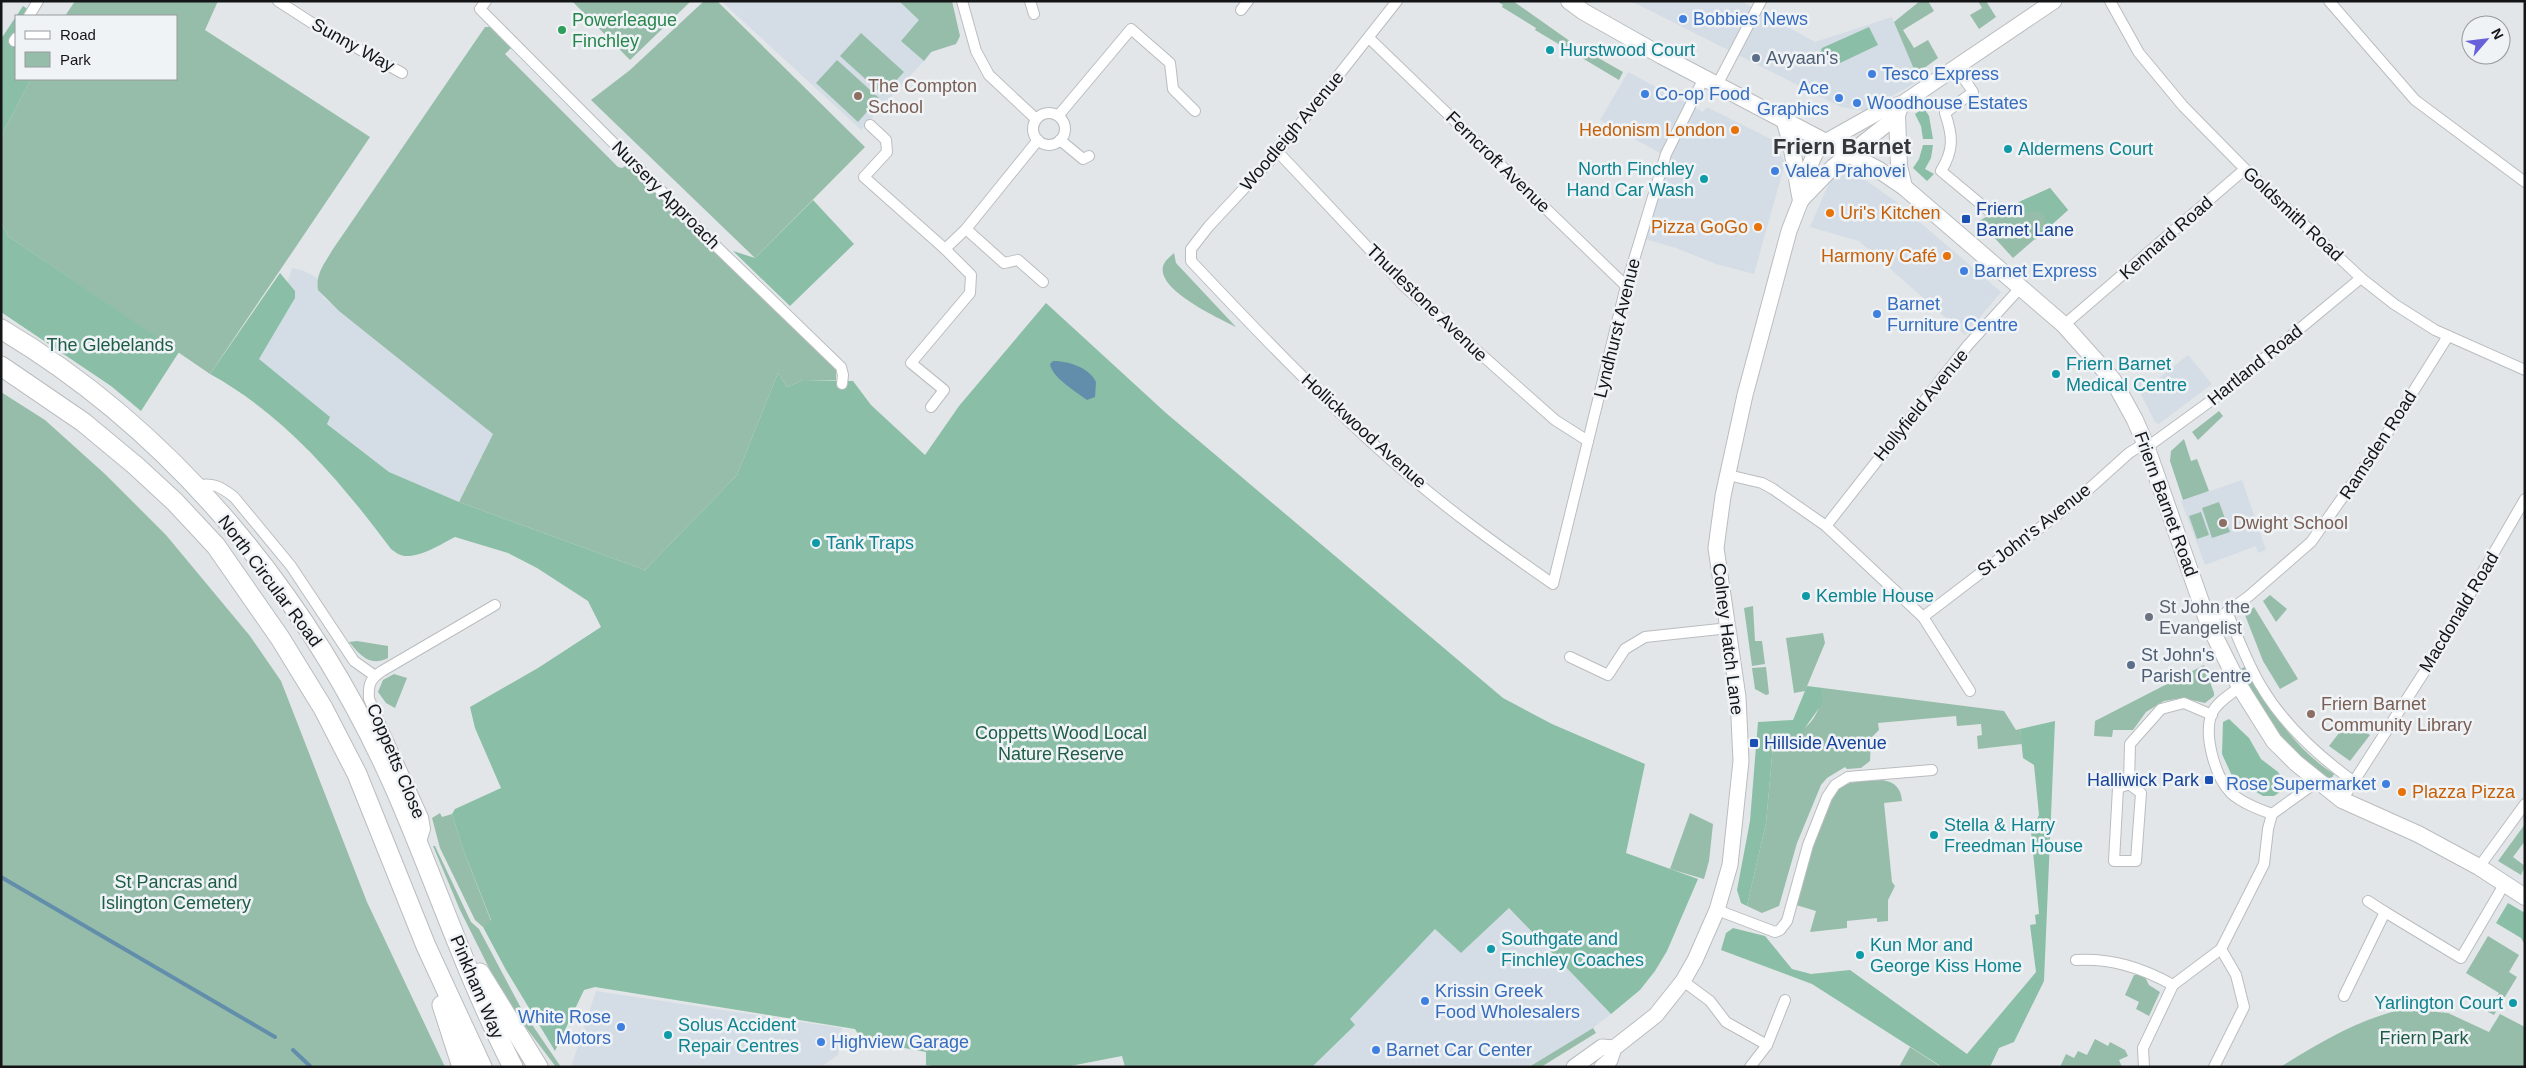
<svg xmlns="http://www.w3.org/2000/svg" width="2526" height="1068" viewBox="0 0 2526 1068" font-family="Arial,sans-serif">
	<style>
		.built { fill: #d4dde5 }
		.green { fill: #96bdaa }
		.forest { fill: #8abea6 }
		.water { fill: #638eab }
		.lines { fill: none; stroke-linecap: round; stroke-linejoin: round }
		.stream { stroke: #638eab; stroke-width: 4 }
		.street-casing { stroke: #babdbf; stroke-width: 12 }
		.secondary-casing { stroke: #babdbf; stroke-width: 17 }
		.primary-casing { stroke: #babdbf; stroke-width: 18 }
		.highway-casing { stroke: #babdbf; stroke-width: 21 }
		.street { stroke: #fff; stroke-width: 10 }
		.secondary { stroke: #fff; stroke-width: 15 }
		.primary { stroke: #fff; stroke-width: 16 }
		.highway { stroke: #fff; stroke-width: 19 }
		.shop-dot { fill: #3f7fe0; stroke: #f0f3f6; stroke-width: 2 }
		.leisure-dot { fill: #2e9e5b; stroke: #f0f3f6; stroke-width: 2 }
		.culture-dot { fill: #0f9aa8; stroke: #f0f3f6; stroke-width: 2 }
		.service-dot { fill: #5c6f8a; stroke: #f0f3f6; stroke-width: 2 }
		.education-dot { fill: #8d6e63; stroke: #f0f3f6; stroke-width: 2 }
		.food-dot { fill: #e8710a; stroke: #f0f3f6; stroke-width: 2 }
		.transit-dot { fill: #1a4fb4; stroke: #f0f3f6; stroke-width: 2 }
		.worship-dot { fill: #6b7280; stroke: #f0f3f6; stroke-width: 2 }
		.labels { text-anchor: middle; dominant-baseline: central; stroke-width: 5; stroke-linejoin: round; paint-order: stroke }
		.shop-label { font-size: 18px; fill: #366cbe; stroke: #f0f3f6; text-anchor: start }
		.leisure-label { font-size: 18px; fill: #27864d; stroke: #f0f3f6; text-anchor: start }
		.street-label { font-size: 18px; fill: #141516; stroke: #f0f3f6 }
		.culture-label { font-size: 18px; fill: #0d838f; stroke: #f0f3f6; text-anchor: start }
		.service-label { font-size: 18px; fill: #4e5e75; stroke: #f0f3f6; text-anchor: start }
		.education-label { font-size: 18px; fill: #785e54; stroke: #f0f3f6; text-anchor: start }
		.food-label { font-size: 18px; fill: #c56008; stroke: #f0f3f6; text-anchor: end }
		.transit-label { font-size: 18px; fill: #164399; stroke: #f0f3f6; text-anchor: start }
		.park-label { font-size: 18px; fill: #1d5c45; stroke: #f0f3f6 }
		.worship-label { font-size: 18px; fill: #5b616d; stroke: #f0f3f6; text-anchor: start }
		.district-label { font-size: 22px; font-weight: bold; fill: #353739; stroke: #f0f3f6 }
	</style>
	<rect width="100%" height="100%" fill="#e3e6e8"/>
	<g class="built">
		<path d="M721,1H942L951,31L861,130Z"/>
		<path d="M1631,1H1741L1815,42L1892,17L1919,81L1865,111L1841,107Z"/>
		<path d="M1628,72L1703,112L1707,107L1775,141L1785,163L1754,274L1716,264L1676,248L1641,238L1660,153L1600,120Z"/>
		<path d="M1847,174L1860,176L1895,201L2001,292L1965,335L1859,241L1810,227L1829,183L1835,178Z"/>
		<path d="M292,268L304,271L318,278L317,284L324,298L493,434L459,502L389,472L327,423L258,359L295,298L291,287L287,284Z"/>
		<path d="M2188,355L2212,384L2159,424L2155,422L2133,379L2154,382Z"/>
		<path d="M2242,480L2266,550L2258,553L2256,546L2205,565L2181,501Z"/>
		<path d="M1509,908L1611,1014L1593,1028L1529,1067H1312L1355,1025L1350,1019L1435,928L1461,953Z"/>
		<path d="M596,991L842,1028L838,1055L821,1067H571Z"/>
	</g>
	<g class="green">
		<path d="M75,1H218L205,30L370,137L210,374L8,236L1,222V136L31,79H176V16H65Z"/>
		<path d="M572,1H689L690,2L630,60Z"/>
		<path d="M704,1H717L865,147L755,258L591,100L630,70Z"/>
		<path d="M899,1H952L960,36L956,44L931,52L924,61L901,41L919,20Z"/>
		<path d="M1497,1H1513L1574,44L1623,72L1619,80L1535,30L1536,28L1502,7L1503,5Z"/>
		<path d="M1920,1H1928L1934,11L1903,30L1914,48L1928,40L1938,58L1916,74L1894,22Z"/>
		<path d="M1978,1H1986L1996,17L1979,29L1970,15L1982,8Z"/>
		<path d="M485,27H491L512,47L505,54L618,167L622,168L632,162L836,369V380H803L787,387L778,373L737,475L645,570L459,502L493,434L339,311L318,290C315,274 325,263 333,249Z"/>
		<path d="M861,33L904,72L883,95L840,56Z"/>
		<path d="M837,60L879,98L858,122L816,83Z"/>
		<path d="M2050,188L2068,210L2013,258L1979,221L2000,209L2005,212L2019,202Z"/>
		<path d="M1174,253L1176,263L1236,327C1219,318 1149,287 1165,262C1167,259 1171,256 1174,253Z"/>
		<path d="M1,392L45,420L105,474L166,535L250,636L281,681L367,902L445,1067H1Z"/>
		<path d="M2219,411L2223,416L2198,440L2192,432Z"/>
		<path d="M2184,439L2191,461L2197,459L2209,491L2183,500L2170,461L2171,451Z"/>
		<path d="M2219,502L2230,532L2212,538L2202,508Z"/>
		<path d="M2201,512L2209,535L2197,539L2189,516Z"/>
		<path d="M2270,595L2287,609L2276,622L2263,601Z"/>
		<path d="M1753,606L1755,641H1762L1765,664L1752,666L1744,608Z"/>
		<path d="M2254,607L2298,679L2280,689L2263,661L2245,615Z"/>
		<path d="M1823,633L1825,643L1805,691L1794,693L1786,638Z"/>
		<path d="M357,641L388,646V658C370,667 361,656 349,642Z"/>
		<path d="M2204,665L2214,693V696L2205,703L2183,698L2164,701L2146,712L2133,730H2113L2112,737L2094,736L2095,721Z"/>
		<path d="M2246,666C2269,708 2293,748 2334,774L2330,782L2283,742L2260,709L2239,670Z"/>
		<path d="M1766,667L1769,694L1766,695L1755,689L1752,668Z"/>
		<path d="M394,674L407,678L395,708L386,703L378,692L383,680Z"/>
		<path d="M1823,688L2004,711L2016,730L2020,729L2022,744L1978,749L1977,736L1982,735L1981,724L1957,726L1956,716L1878,723L1879,730L1871,738L1870,761L1861,768L1847,769L1845,767L1827,778L1821,785L1797,843L1779,906L1762,913L1747,906L1766,823L1773,746C1802,733 1820,723 1823,688Z"/>
		<path d="M2349,720L2370,735L2350,761L2329,746Z"/>
		<path d="M1882,780C1895,782 1901,788 1902,801L1884,803L1892,882L1895,886L1888,900V921L1877,922V918L1847,921V928L1810,932L1816,911L1796,905C1803,881 1823,801 1841,787C1851,780 1870,781 1882,780Z"/>
		<path d="M440,813L442,817L452,814L463,849L491,921L483,927L475,920L440,848L432,818Z"/>
		<path d="M1690,813L1713,824L1709,861L1704,879L1670,869Z"/>
		<path d="M2525,824V841L2513,857L2525,866L2521,875L2498,861Z"/>
		<path d="M433,846H435L471,922L479,929L522,1010L561,1067H556L515,1013L493,976L460,910Z"/>
		<path d="M2488,936L2519,955L2509,972L2517,977L2494,1015L2488,1012L2499,993L2466,973Z"/>
		<path d="M2134,975H2144L2149,985L2160,992L2149,1016L2136,1009L2139,1002L2125,995Z"/>
		<path d="M2404,1009L2448,1013L2489,1032L2500,1014L2525,1027V1067H2280C2320,1043 2358,1019 2404,1009Z"/>
		<path d="M1593,1028L1596,1033L1541,1067H1529Z"/>
		<path d="M2095,1039L2108,1046L2110,1042L2125,1050L2128,1056L2119,1060L2122,1067H2060L2066,1054L2074,1058L2078,1051L2087,1055Z"/>
		<path d="M1910,1047L1941,1067H1899Z"/>
	</g>
	<g class="forest">
		<path d="M23,6L38,16H16V79H31L1,136V39Z"/>
		<path d="M1869,27L1878,45L1838,64L1820,53L1822,48Z"/>
		<path d="M1924,108L1929,116L1933,139H1923L1921,126L1915,114Z"/>
		<path d="M1923,145H1933L1931,158L1925,169L1934,174L1927,181L1913,168L1919,159Z"/>
		<path d="M2050,188L2068,210L2035,240C2036,233 2044,230 2045,223C2048,202 2016,216 2008,219L2005,212L2019,202Z"/>
		<path d="M813,200L854,244L790,306L733,251L755,258Z"/>
		<path d="M1,222L8,236L179,352L141,411L111,386L1,312Z"/>
		<path d="M280,273L295,291V298L259,359L330,417L327,424L389,472L459,502L645,570L737,475L778,373L787,387L803,380L853,381L871,405L925,455L959,406L1046,303L1166,413L1503,698L1552,724L1645,764L1626,853L1698,879L1667,951L1655,971L1640,990L1611,1014L1509,908L1461,953L1435,929L1350,1019L1355,1025L1312,1067H1125L1122,1056L1065,1067H938L926,1065V1052L862,1040L855,1029L595,987L584,990L555,1051L506,970L483,927L491,920L463,849L452,814L455,809L501,788L475,728L470,707L538,668L601,627L588,601L537,568L508,553L455,537C441,544 422,557 405,556C400,556 395,552 391,549C341,482 285,415 210,374Z"/>
		<path d="M1807,686L1823,688L1822,704L1802,732L1773,746L1766,823L1747,906L1741,903L1737,890L1750,821L1758,722L1793,720Z"/>
		<path d="M2229,719L2249,738L2261,759L2278,772L2285,782L2283,790L2274,796H2263L2233,778L2222,754L2223,722Z"/>
		<path d="M2055,721L2044,981L2014,1042L1999,1048L1990,1067H1942L1812,984L1721,950L1726,933L1733,928L1765,936L1792,969L1811,974L1850,970L1967,1054L2036,972L2030,925L2036,924L2035,915L2039,914L2031,831L2039,815L2034,765L2023,758L2020,729Z"/>
		<path d="M2508,903L2525,913V945L2521,938L2496,923Z"/>
	</g>
	<path class="water" d="M1053,361C1068,361 1089,367 1096,382L1095,397L1087,400C1077,392 1052,378 1050,364Z"/>
	<g class="lines">
		<g class="stream">
			<path d="M1,877L275,1037"/>
			<path d="M293,1050L311,1067"/>
		</g>
		<g class="street-casing">
			<g id="street">
				<path d="M278,1L312,23L402,73"/>
				<path d="M486,1L480,9L718,248L841,367L843,375L842,384"/>
				<path d="M962,1L976,51L989,75L1036,119"/>
				<path d="M1030,1L1034,14"/>
				<path d="M1397,1L1278,152L1209,226L1191,249V261C1255,329 1320,397 1390,459C1441,505 1497,545 1553,584L1626,286L1666,154L1704,78"/>
				<path d="M2110,1L2139,53L2183,106L2245,169L2361,278L2394,304L2435,330L2525,370"/>
				<path d="M2329,1L2415,100L2525,182"/>
				<path d="M1241,10L1248,1"/>
				<path d="M29,16L38,1"/>
				<path d="M1369,38L1626,286"/>
				<path d="M14,41L16,38"/>
				<path d="M1956,67L1973,92L1945,113C1953,136 1954,150 1941,171L1989,211"/>
				<path d="M1717,85L1761,1"/>
				<circle cx="1049" cy="129" r="16"/>
				<path d="M1058,116L1131,29L1170,63L1173,89L1195,111"/>
				<path d="M870,125L886,140L887,152L864,177L945,249L971,275L970,293L911,363L944,390L931,407"/>
				<path d="M1060,140L1083,159L1089,156"/>
				<path d="M1278,152L1404,286L1555,420L1588,441"/>
				<path d="M966,229L1004,263L1018,260L1043,282"/>
				<path d="M945,249L966,229L1038,140"/>
				<path d="M2064,325L2245,169"/>
				<path d="M2146,448L2227,389L2361,278"/>
				<path d="M1728,475L1762,483L1773,489L1826,526L1923,617L1970,691"/>
				<path d="M195,486C212,482 220,486 234,497L291,566L354,661L375,676"/>
				<path d="M1826,526L1968,345L2021,287"/>
				<path d="M2227,612C2238,637 2247,663 2261,686C2284,725 2317,755 2353,781"/>
				<path d="M1923,617L2079,498L2129,453L2145,443"/>
				<path d="M2209,625L2249,596L2311,542L2381,443L2448,336"/>
				<path d="M1570,657L1608,675L1625,649L1645,637L1729,628"/>
				<path d="M2240,687C2231,694 2217,702 2212,713C2203,734 2215,777 2231,793C2242,803 2258,809 2272,814"/>
				<path d="M2129,784L2141,793L2136,861H2114L2118,788L2129,784L2130,744L2161,709L2184,703L2212,715"/>
				<path d="M2342,800L2430,663L2525,499"/>
				<path d="M420,845L425,829L423,817L369,699C368,684 370,679 382,671L495,605"/>
				<path d="M2479,867L2525,804"/>
				<path d="M2368,901L2385,912"/>
				<path d="M1717,910L1775,932L1780,930L1787,921L1808,845L1827,797L1835,785L1848,777L1932,770"/>
				<path d="M2076,960C2112,958 2142,968 2173,985"/>
				<path d="M1683,981L1710,1001L1726,1022L1767,1045"/>
				<path d="M2344,996L2385,912L2461,958L2505,883"/>
				<path d="M1750,1067L1767,1045L1785,1000"/>
				<path d="M2144,1067L2143,1048L2173,985L2221,949L2264,864L2268,829L2272,814L2318,781"/>
				<path d="M2214,1067L2244,1007L2236,975L2221,949"/>
			</g>
		</g>
		<g class="secondary-casing">
			<g id="secondary">
				<path d="M1802,199L1834,166L1897,116L1901,106"/>
				<path d="M1574,1067L1602,1047L1614,1048"/>
				<path d="M1602,1067L1610,1060L1614,1048L1656,1015L1683,981L1695,960L1717,910L1730,865L1741,761L1738,697L1716,548L1723,496L1745,395L1789,231L1801,200L1807,171L1816,152L1827,141L1877,113L1903,103L2054,1"/>
			</g>
		</g>
		<g class="primary-casing">
			<g id="primary">
				<path d="M1569,1L1584,12L1662,56L1879,170L1904,187L2064,325L2113,380L2135,420L2145,443L2209,625L2240,687L2274,741L2296,763L2342,800L2418,834L2479,867L2525,897"/>
				<path d="M1897,116L1899,166L1904,187"/>
				<path d="M1784,120C1794,146 1795,173 1801,200"/>
			</g>
		</g>
		<g class="highway-casing">
			<g id="highway">
				<path d="M1,329C178,434 314,604 396,791C436,883 467,978 513,1067"/>
				<path d="M1,366L83,422L136,466L175,502L216,546L280,638L323,708L357,774L426,946L482,1067"/>
				<path d="M480,973L538,1067"/>
				<path d="M442,1005L462,1067"/>
			</g>
		</g>
		<use href="#street" class="street"/>
		<use href="#secondary" class="secondary"/>
		<use href="#primary" class="primary"/>
		<use href="#highway" class="highway"/>
	</g>
	<g class="shop-dot">
		<circle cx="1683" cy="19" r="5"/>
		<circle cx="1872" cy="74" r="5"/>
		<circle cx="1645" cy="94" r="5"/>
		<circle cx="1839" cy="98" r="5"/>
		<circle cx="1857" cy="103" r="5"/>
		<circle cx="1775" cy="171" r="5"/>
		<circle cx="1964" cy="271" r="5"/>
		<circle cx="1877" cy="314" r="5"/>
		<circle cx="2386" cy="784" r="5"/>
		<circle cx="1425" cy="1001" r="5"/>
		<circle cx="621" cy="1027" r="5"/>
		<circle cx="821" cy="1042" r="5"/>
		<circle cx="1376" cy="1050" r="5"/>
	</g>
	<circle class="leisure-dot" cx="562" cy="30" r="5"/>
	<g class="culture-dot">
		<circle cx="1550" cy="50" r="5"/>
		<circle cx="2008" cy="149" r="5"/>
		<circle cx="1704" cy="179" r="5"/>
		<circle cx="2056" cy="374" r="5"/>
		<circle cx="816" cy="543" r="5"/>
		<circle cx="1806" cy="596" r="5"/>
		<circle cx="1934" cy="835" r="5"/>
		<circle cx="1491" cy="949" r="5"/>
		<circle cx="1860" cy="955" r="5"/>
		<circle cx="2513" cy="1003" r="5"/>
		<circle cx="668" cy="1035" r="5"/>
	</g>
	<g class="service-dot">
		<circle cx="1756" cy="58" r="5"/>
		<circle cx="2131" cy="665" r="5"/>
	</g>
	<g class="education-dot">
		<circle cx="858" cy="96" r="5"/>
		<circle cx="2223" cy="523" r="5"/>
		<circle cx="2311" cy="714" r="5"/>
	</g>
	<g class="food-dot">
		<circle cx="1735" cy="130" r="5"/>
		<circle cx="1830" cy="213" r="5"/>
		<circle cx="1758" cy="227" r="5"/>
		<circle cx="1947" cy="256" r="5"/>
		<circle cx="2402" cy="792" r="5"/>
	</g>
	<g class="transit-dot">
		<rect x="1961" y="214" width="10" height="10" rx="2.5"/>
		<rect x="1749" y="738" width="10" height="10" rx="2.5"/>
		<rect x="2204" y="775" width="10" height="10" rx="2.5"/>
	</g>
	<circle class="worship-dot" cx="2149" cy="617" r="5"/>
	<g class="labels">
		<g class="shop-label">
			<text x="1693" y="19">Bobbies News</text>
			<text x="1882" y="74">Tesco Express</text>
			<text x="1829" y="88" text-anchor="end">Ace<tspan x="1829" dy="21">Graphics</tspan></text>
			<text x="1655" y="94">Co-op Food</text>
			<text x="1867" y="103">Woodhouse Estates</text>
			<text x="1785" y="171">Valea Prahovei</text>
			<text x="1974" y="271">Barnet Express</text>
			<text x="1887" y="304">Barnet<tspan x="1887" dy="21">Furniture Centre</tspan></text>
			<text x="2376" y="784" text-anchor="end">Rose Supermarket</text>
			<text x="1435" y="991">Krissin Greek<tspan x="1435" dy="21">Food Wholesalers</tspan></text>
			<text x="611" y="1017" text-anchor="end">White Rose<tspan x="611" dy="21">Motors</tspan></text>
			<text x="831" y="1042">Highview Garage</text>
			<text x="1386" y="1050">Barnet Car Center</text>
		</g>
		<g class="leisure-label">
			<text x="572" y="20">Powerleague<tspan x="572" dy="21">Finchley</tspan></text>
		</g>
		<g class="street-label">
			<text transform="translate(353 45) rotate(29)">Sunny Way</text>
			<text transform="translate(1292 131) rotate(-50)">Woodleigh Avenue</text>
			<text transform="translate(1498 162) rotate(44)">Ferncroft Avenue</text>
			<text transform="translate(666 195) rotate(45)">Nursery Approach</text>
			<text transform="translate(2293 214) rotate(43)">Goldsmith Road</text>
			<text transform="translate(2166 238) rotate(-41)">Kennard Road</text>
			<text transform="translate(1427 303) rotate(44)">Thurlestone Avenue</text>
			<text transform="translate(1617 328) rotate(-76)">Lyndhurst Avenue</text>
			<text transform="translate(2255 365) rotate(-39)">Hartland Road</text>
			<text transform="translate(1921 405) rotate(-51)">Hollyfield Avenue</text>
			<text transform="translate(1364 431) rotate(42)">Hollickwood Avenue</text>
			<text transform="translate(2378 445) rotate(-57)">Ramsden Road</text>
			<text transform="translate(2166 504) rotate(70)">Friern Barnet Road</text>
			<text transform="translate(2034 530) rotate(-38)">St John's Avenue</text>
			<text transform="translate(270 581) rotate(53)">North Circular Road</text>
			<text transform="translate(2459 612) rotate(-59)">Macdonald Road</text>
			<text transform="translate(1728 639) rotate(83)">Colney Hatch Lane</text>
			<text transform="translate(396 761) rotate(67)">Coppetts Close</text>
			<text transform="translate(477 987) rotate(67)">Pinkham Way</text>
		</g>
		<g class="culture-label">
			<text x="1560" y="50">Hurstwood Court</text>
			<text x="2018" y="149">Aldermens Court</text>
			<text x="1694" y="169" text-anchor="end">North Finchley<tspan x="1694" dy="21">Hand Car Wash</tspan></text>
			<text x="2066" y="364">Friern Barnet<tspan x="2066" dy="21">Medical Centre</tspan></text>
			<text x="826" y="543">Tank Traps</text>
			<text x="1816" y="596">Kemble House</text>
			<text x="1944" y="825">Stella &amp; Harry<tspan x="1944" dy="21">Freedman House</tspan></text>
			<text x="1501" y="939">Southgate and<tspan x="1501" dy="21">Finchley Coaches</tspan></text>
			<text x="1870" y="945">Kun Mor and<tspan x="1870" dy="21">George Kiss Home</tspan></text>
			<text x="2503" y="1003" text-anchor="end">Yarlington Court</text>
			<text x="678" y="1025">Solus Accident<tspan x="678" dy="21">Repair Centres</tspan></text>
		</g>
		<g class="service-label">
			<text x="1766" y="58">Avyaan's</text>
			<text x="2141" y="655">St John's<tspan x="2141" dy="21">Parish Centre</tspan></text>
		</g>
		<g class="education-label">
			<text x="868" y="86">The Compton<tspan x="868" dy="21">School</tspan></text>
			<text x="2233" y="523">Dwight School</text>
			<text x="2321" y="704">Friern Barnet<tspan x="2321" dy="21">Community Library</tspan></text>
		</g>
		<g class="food-label">
			<text x="1725" y="130">Hedonism London</text>
			<text x="1840" y="213" text-anchor="start">Uri's Kitchen</text>
			<text x="1748" y="227">Pizza GoGo</text>
			<text x="1937" y="256">Harmony Café</text>
			<text x="2412" y="792" text-anchor="start">Plazza Pizza</text>
		</g>
		<g class="transit-label">
			<text x="1976" y="209">Friern<tspan x="1976" dy="21">Barnet Lane</tspan></text>
			<text x="1764" y="743">Hillside Avenue</text>
			<text x="2199" y="780" text-anchor="end">Halliwick Park</text>
		</g>
		<g class="park-label">
			<text x="110" y="345">The Glebelands</text>
			<text x="1061" y="733">Coppetts Wood Local<tspan x="1061" dy="21">Nature Reserve</tspan></text>
			<text x="176" y="882">St Pancras and<tspan x="176" dy="21">Islington Cemetery</tspan></text>
			<text x="2424" y="1038">Friern Park</text>
		</g>
		<g class="worship-label">
			<text x="2159" y="607">St John the<tspan x="2159" dy="21">Evangelist</tspan></text>
		</g>
		<g class="district-label">
			<text x="1842" y="146">Friern Barnet</text>
		</g>
	</g>
	<rect width="2526" height="1068" fill="none" stroke="#141516" stroke-width="5"/>
	<rect x="15" y="15" width="162" height="65" fill="#f0f3f6" stroke="#989a9c"/>
	<rect x="25" y="31" width="25" height="8" fill="#ffffff" stroke="#989a9c"/>
	<text x="60" y="40" font-size="15" fill="#141516">Road</text>
	<rect x="25" y="52" width="25" height="15" fill="#96bdaa" stroke="#989a9c"/>
	<text x="60" y="65" font-size="15" fill="#141516">Park</text>
	<g transform="translate(2486 40) rotate(62)"><circle r="24" fill="#f0f3f6" stroke="#989a9c"/>
	<path d="M0-4L9 19L0 12L-9 19Z" fill="#6760d9"/>
	<text y="-8" font-size="14" font-weight="bold" text-anchor="middle" fill="#141516">N</text>
	</g>
</svg>
